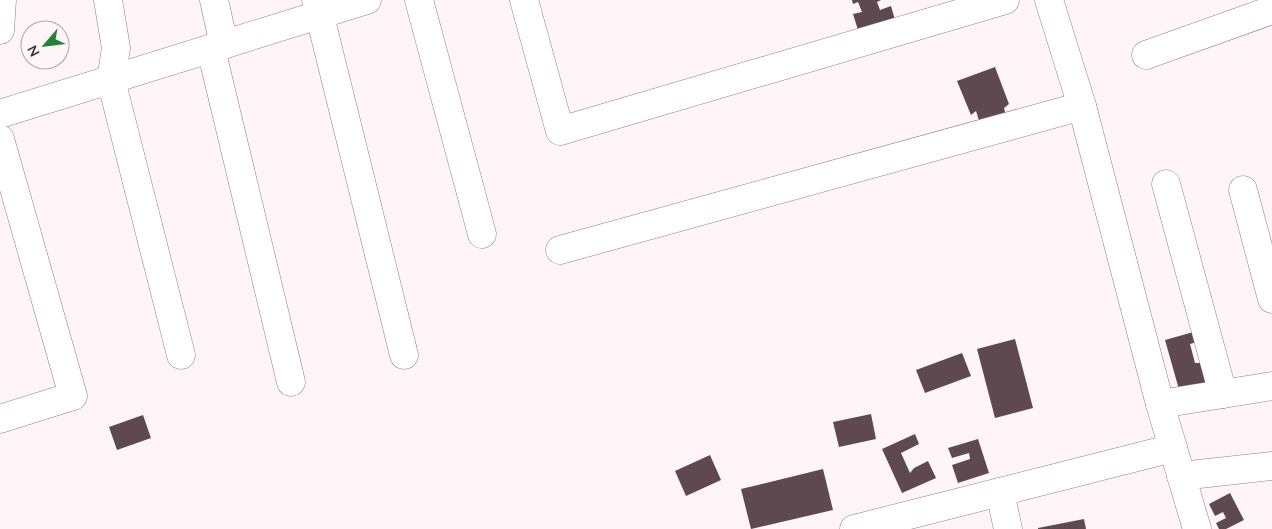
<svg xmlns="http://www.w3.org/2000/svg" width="1272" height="529" viewBox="0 0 1272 529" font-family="Quicksand,sans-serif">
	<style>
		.building { fill: #5e4950 }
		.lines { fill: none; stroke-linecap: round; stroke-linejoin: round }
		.minor-casing { stroke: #947d85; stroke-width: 29 }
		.minor { stroke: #fff; stroke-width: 28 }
	</style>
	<rect width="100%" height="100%" fill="#fff4f8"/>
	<g class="building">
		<path d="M852,0H881L877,2L880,10L891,6L895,20L858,30L853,14L862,12L858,2L853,4Z"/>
		<path d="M995,67L1009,104L1004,108L1007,119L981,127L976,111L971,115L957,81Z"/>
		<path d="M1204,329L1207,339L1190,344L1195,363H1208L1214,384L1180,393L1165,340Z"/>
		<path d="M1015,339L1033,408L995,418L977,349Z"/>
		<path d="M962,353L971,376L925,393L916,370Z"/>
		<path d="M871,414L876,439L839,447L833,422Z"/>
		<path d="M143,415L151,438L117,450L109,427Z"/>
		<path d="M915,434L919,444L901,453L910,473L914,468L928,461L936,478L902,493L882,449Z"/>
		<path d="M978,439L989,473L958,483L952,465L970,459L969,453L952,458L948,448Z"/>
		<path d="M710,455L721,480L686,496L675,471Z"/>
		<path d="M823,469L833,510L751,529L741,489Z"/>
		<path d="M1230,493L1244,520L1226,529H1219L1216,523L1226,518L1223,512L1215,516L1209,504Z"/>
		<path d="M1084,519L1086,529H1038V528Z"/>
	</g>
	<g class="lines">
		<g class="minor-casing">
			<g id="minor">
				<path d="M108,0L116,48L111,80L181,355"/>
				<path d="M214,0L224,45"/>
				<path d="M316,0L404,355"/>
				<path d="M419,0L482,234"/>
				<path d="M524,0L560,131L1005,0"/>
				<path d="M1049,0L1082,106L1160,404L1197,529"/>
				<path d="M0,30L2,0"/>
				<path d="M211,49L291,382"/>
				<path d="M1146,55L1272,10"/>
				<path d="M0,114L367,0"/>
				<path d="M0,139L73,396L0,419"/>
				<path d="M1166,184L1223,394"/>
				<path d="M1243,190L1272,299"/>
				<path d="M560,250L1082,106"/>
				<path d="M1160,404L1272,386"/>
				<path d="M1181,476L1272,466"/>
				<path d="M1000,492L1008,529"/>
				<path d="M854,529L1173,448"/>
			</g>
		</g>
		<use href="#minor" class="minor"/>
	</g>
	<g transform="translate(45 45) rotate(242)"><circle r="24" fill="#fff4f8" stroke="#b0a6a9"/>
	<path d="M0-4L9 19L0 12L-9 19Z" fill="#238336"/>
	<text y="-8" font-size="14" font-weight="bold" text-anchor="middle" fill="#3a3033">N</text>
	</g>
</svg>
